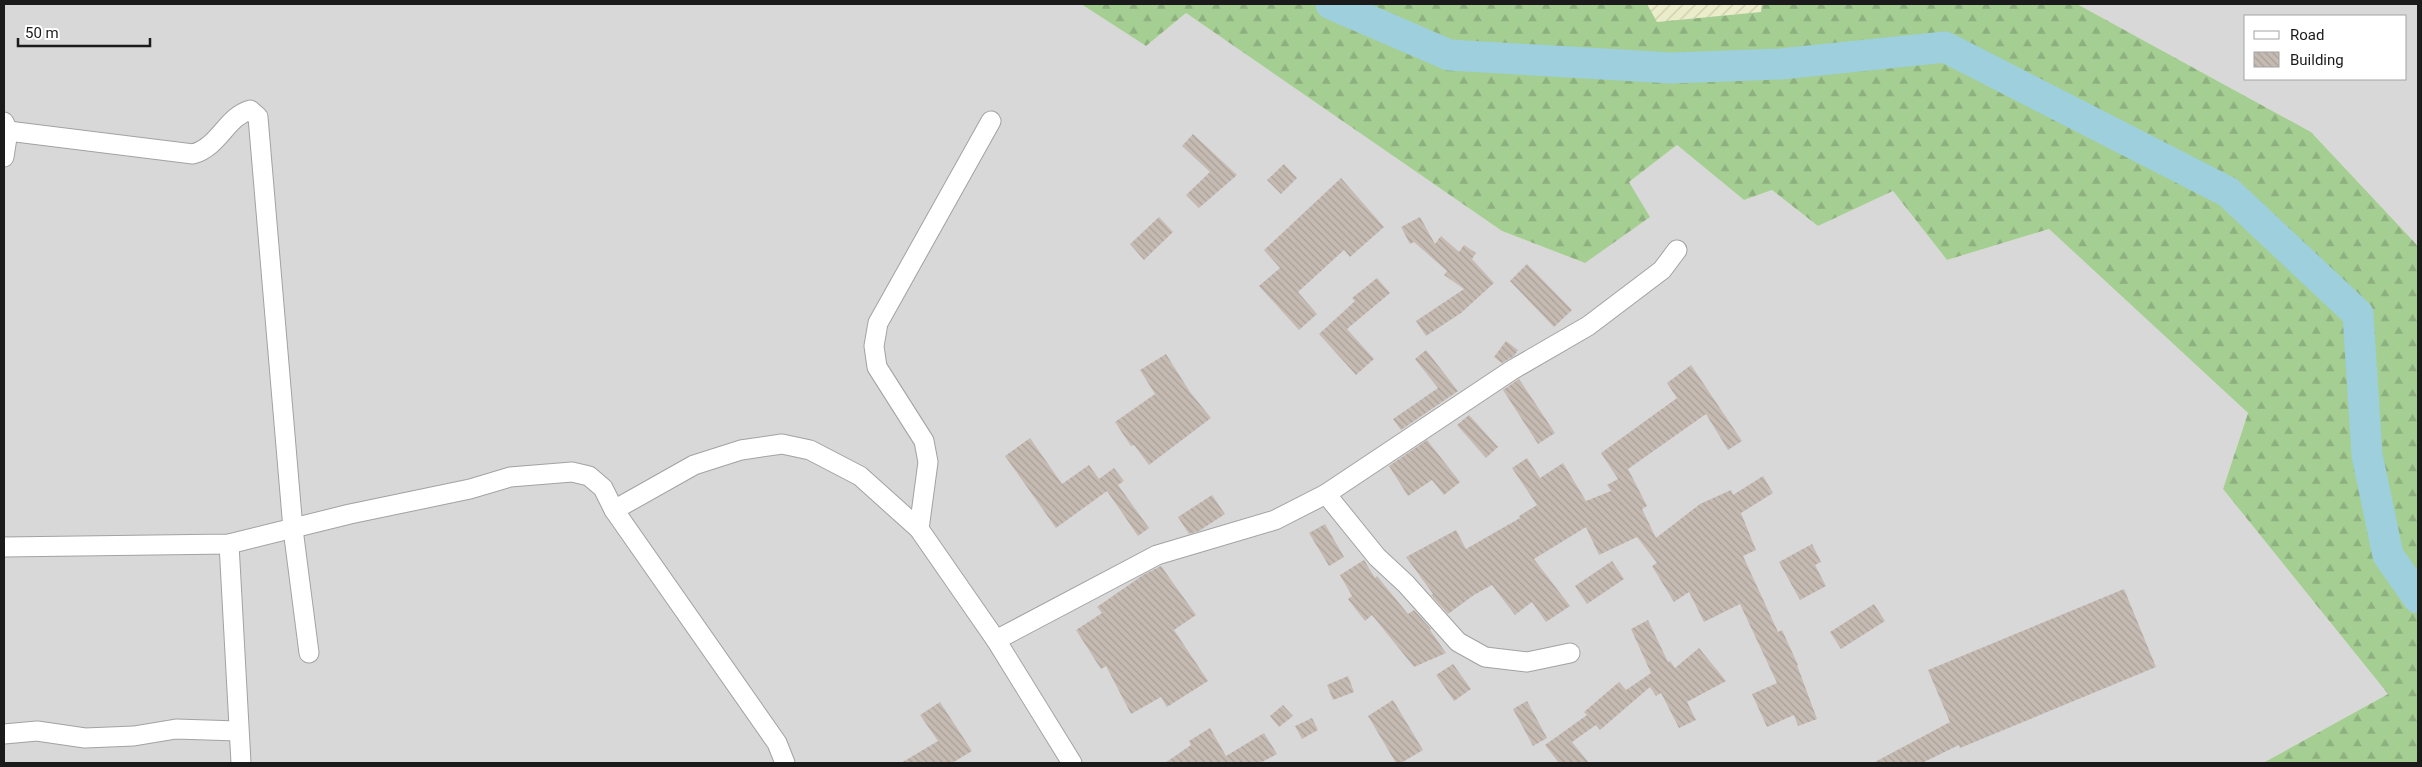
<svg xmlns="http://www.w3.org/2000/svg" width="2422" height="767" viewBox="0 0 2422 767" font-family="Roboto,sans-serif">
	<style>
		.residential { fill: #d9d8d8; fill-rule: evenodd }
		.farmland { fill: url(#farmland-furrows) }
		.forest { fill: url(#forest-firs) }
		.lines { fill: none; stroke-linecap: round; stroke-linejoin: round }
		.river { stroke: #9ecfdd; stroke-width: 31 }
		.building { fill: url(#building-back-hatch) }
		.minor-casing { stroke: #a2a2a2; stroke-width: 21 }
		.minor { stroke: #fff; stroke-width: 19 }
	</style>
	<defs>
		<pattern id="farmland-furrows" width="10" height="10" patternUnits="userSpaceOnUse" patternTransform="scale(1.25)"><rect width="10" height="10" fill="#ebedca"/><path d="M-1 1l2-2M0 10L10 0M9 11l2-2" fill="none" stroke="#c9cbad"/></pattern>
		<pattern id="forest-firs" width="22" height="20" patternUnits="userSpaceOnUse" patternTransform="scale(1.25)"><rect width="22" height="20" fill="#a5ce93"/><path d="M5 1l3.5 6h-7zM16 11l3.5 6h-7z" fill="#8db07e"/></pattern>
		<pattern id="building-back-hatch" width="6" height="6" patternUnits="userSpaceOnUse" patternTransform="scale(1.25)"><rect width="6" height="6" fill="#c5bbb3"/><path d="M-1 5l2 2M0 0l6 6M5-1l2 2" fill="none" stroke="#a9a099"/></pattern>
	</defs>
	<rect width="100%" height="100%" fill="#ede9e0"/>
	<g class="residential">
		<path d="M4,4H1081L1146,46L1186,13L1502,231L1585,263L1629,182L1677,145L1744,200L1772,190L1818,226L1893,191L1947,260L2049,229L2248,413L2223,489L2388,694L2263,763H4Z"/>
		<path d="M2077,4H2418V246L2311,132ZM2246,16H2406V79H2246Z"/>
	</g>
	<path class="farmland" d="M1647,4H1762L1761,12L1657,22Z"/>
	<path class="forest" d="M1081,4H1647L1657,22L1761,12L1762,4H2077L2311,132L2418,246V763H2263L2388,694L2223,489L2248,413L2049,229L1947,260L1893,191L1818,226L1772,190L1744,200L1677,145L1629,182L1650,217L1585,263L1502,231L1186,13L1146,46Z"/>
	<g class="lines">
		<path class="river" d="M1331,4L1449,55L1672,68L1781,64L1945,47L2228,192L2358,314L2367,455L2388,555L2418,598"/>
	</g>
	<g class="building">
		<path d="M1193,134L1237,175L1199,208L1186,195L1210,172L1182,146Z"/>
		<path d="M1284,164L1297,178L1281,194L1267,180Z"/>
		<path d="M1341,178L1384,227L1350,257L1344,250L1298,292L1317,314L1299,330L1259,286L1280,268L1264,250Z"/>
		<path d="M1159,217L1173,232L1144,260L1130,244Z"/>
		<path d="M1420,217L1435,244L1441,236L1459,252L1464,245L1476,253L1472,259L1494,283L1461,313L1426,336L1416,321L1464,289L1444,275L1447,271L1414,242L1410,244L1401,227Z"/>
		<path d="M1527,264L1572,310L1554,327L1510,281Z"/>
		<path d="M1377,278L1390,293L1347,329L1374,359L1356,375L1319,334L1355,301L1352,298Z"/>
		<path d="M1506,341L1518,350L1514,356L1502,363L1494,357Z"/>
		<path d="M1426,350L1458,391L1401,430L1393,419L1438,388L1415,359Z"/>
		<path d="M1166,354L1190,392L1211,418L1149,465L1134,445L1131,446L1115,422L1155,394L1140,370Z"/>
		<path d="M1691,365L1742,441L1728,450L1706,414L1628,469L1647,506L1642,509L1656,538L1700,504L1731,490L1733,495L1763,476L1773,493L1741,513L1756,550L1743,556L1778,632L1782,630L1798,665H1797L1817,719L1798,726L1794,715L1767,727L1752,694L1777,683L1740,604L1704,622L1689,592L1674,602L1652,566L1657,563L1637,537L1599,555L1586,527L1534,559L1570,606L1546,622L1532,602L1515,615L1492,585L1474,595L1448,614L1431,595L1433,594L1406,557L1456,530L1466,549L1520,518L1519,516L1537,505L1512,468L1527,458L1540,478L1563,463L1586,501L1611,491L1607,485L1618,479L1601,453L1677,398L1667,383Z"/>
		<path d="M1519,379L1555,433L1538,444L1503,390Z"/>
		<path d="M1469,415L1498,447L1486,458L1457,425Z"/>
		<path d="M1030,438L1062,484L1089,465L1099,479L1114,468L1124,481L1118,485L1149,528L1138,536L1107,491L1056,528L1005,456Z"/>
		<path d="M1427,440L1460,482L1444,495L1432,480L1408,496L1389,466Z"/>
		<path d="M1212,495L1225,514L1199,531L1189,534L1178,517Z"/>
		<path d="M1325,524L1344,557L1329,566L1309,533Z"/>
		<path d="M1812,544L1821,562L1815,565L1826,586L1800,600L1779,562Z"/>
		<path d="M1364,560L1375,578L1377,576L1408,614L1414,610L1431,629L1430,630L1446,653L1414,667L1372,615L1365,621L1348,599L1352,596L1340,575Z"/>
		<path d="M1612,561L1624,579L1587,604L1575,586Z"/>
		<path d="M1161,566L1196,615L1174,630L1208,681L1167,707L1161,697L1131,714L1106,666L1101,669L1076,630L1102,613L1097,607L1143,575Z"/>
		<path d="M2124,589L2156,667L1960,748L1959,745L1922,763H1873L1950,722L1928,670Z"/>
		<path d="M1874,604L1885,621L1841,649L1830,632Z"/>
		<path d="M1648,620L1668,662L1670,661L1675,668L1699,648L1726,681L1687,702L1696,720L1679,728L1661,693L1656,696L1650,687L1600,730L1596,725L1572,742L1589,763H1559L1545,745L1587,715L1584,712L1619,682L1626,690L1651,673L1631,629Z"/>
		<path d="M1453,664L1471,689L1454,701L1436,675Z"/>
		<path d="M1348,676L1354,692L1333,700L1327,685Z"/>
		<path d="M1393,700L1423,750L1401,763H1396L1368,716Z"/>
		<path d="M1527,701L1547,738L1533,746L1513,709Z"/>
		<path d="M940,702L972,751L952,763H901L938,741L920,715Z"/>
		<path d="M1283,705L1293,716L1279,727L1270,716Z"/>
		<path d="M1312,718L1318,730L1302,739L1295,726Z"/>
		<path d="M1210,728L1226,756L1264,733L1277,754L1260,763H1165L1191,745L1189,741Z"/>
	</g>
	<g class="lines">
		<g class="minor-casing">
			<g id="minor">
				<path d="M4,122L8,131L4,157"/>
				<path d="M8,131L193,154C220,146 226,117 250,110L258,117L293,529L309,653"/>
				<path d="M1326,494L1377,557L1406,584L1458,642L1485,657L1527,662L1570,653"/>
				<path d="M614,510L694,465L741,450L782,444L810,450L860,476L919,529L996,640L1072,763"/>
				<path d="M919,529L928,462L924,441L877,367L874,346L878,323L991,121"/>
				<path d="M229,544L241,763"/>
				<path d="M4,547L229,544L350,514L470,489L510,477L572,472L589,476L603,488L614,510L777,743L785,763"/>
				<path d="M996,640L1157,555L1275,520L1326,494L1512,370L1588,326L1662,270L1677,250"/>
				<path d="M4,734L37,731L85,738L134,736L176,729L238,731"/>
			</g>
		</g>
		<use href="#minor" class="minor"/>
	</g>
	<rect width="2422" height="767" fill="none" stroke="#1b1b1b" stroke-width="10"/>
	<rect x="2244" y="15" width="162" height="65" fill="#ffffff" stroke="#a4a4a4"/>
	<rect x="2254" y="31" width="25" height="8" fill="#ffffff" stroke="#a4a4a4"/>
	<text x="2290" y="40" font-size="15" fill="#1b1b1b">Road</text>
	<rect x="2254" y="52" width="25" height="15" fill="url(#building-back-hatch)" stroke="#a4a4a4"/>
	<text x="2290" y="65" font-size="15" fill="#1b1b1b">Building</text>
	<path d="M18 38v8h132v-8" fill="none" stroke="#1b1b1b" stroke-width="2.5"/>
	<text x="25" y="38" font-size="15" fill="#1b1b1b" stroke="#ffffff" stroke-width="4" paint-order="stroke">50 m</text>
</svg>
